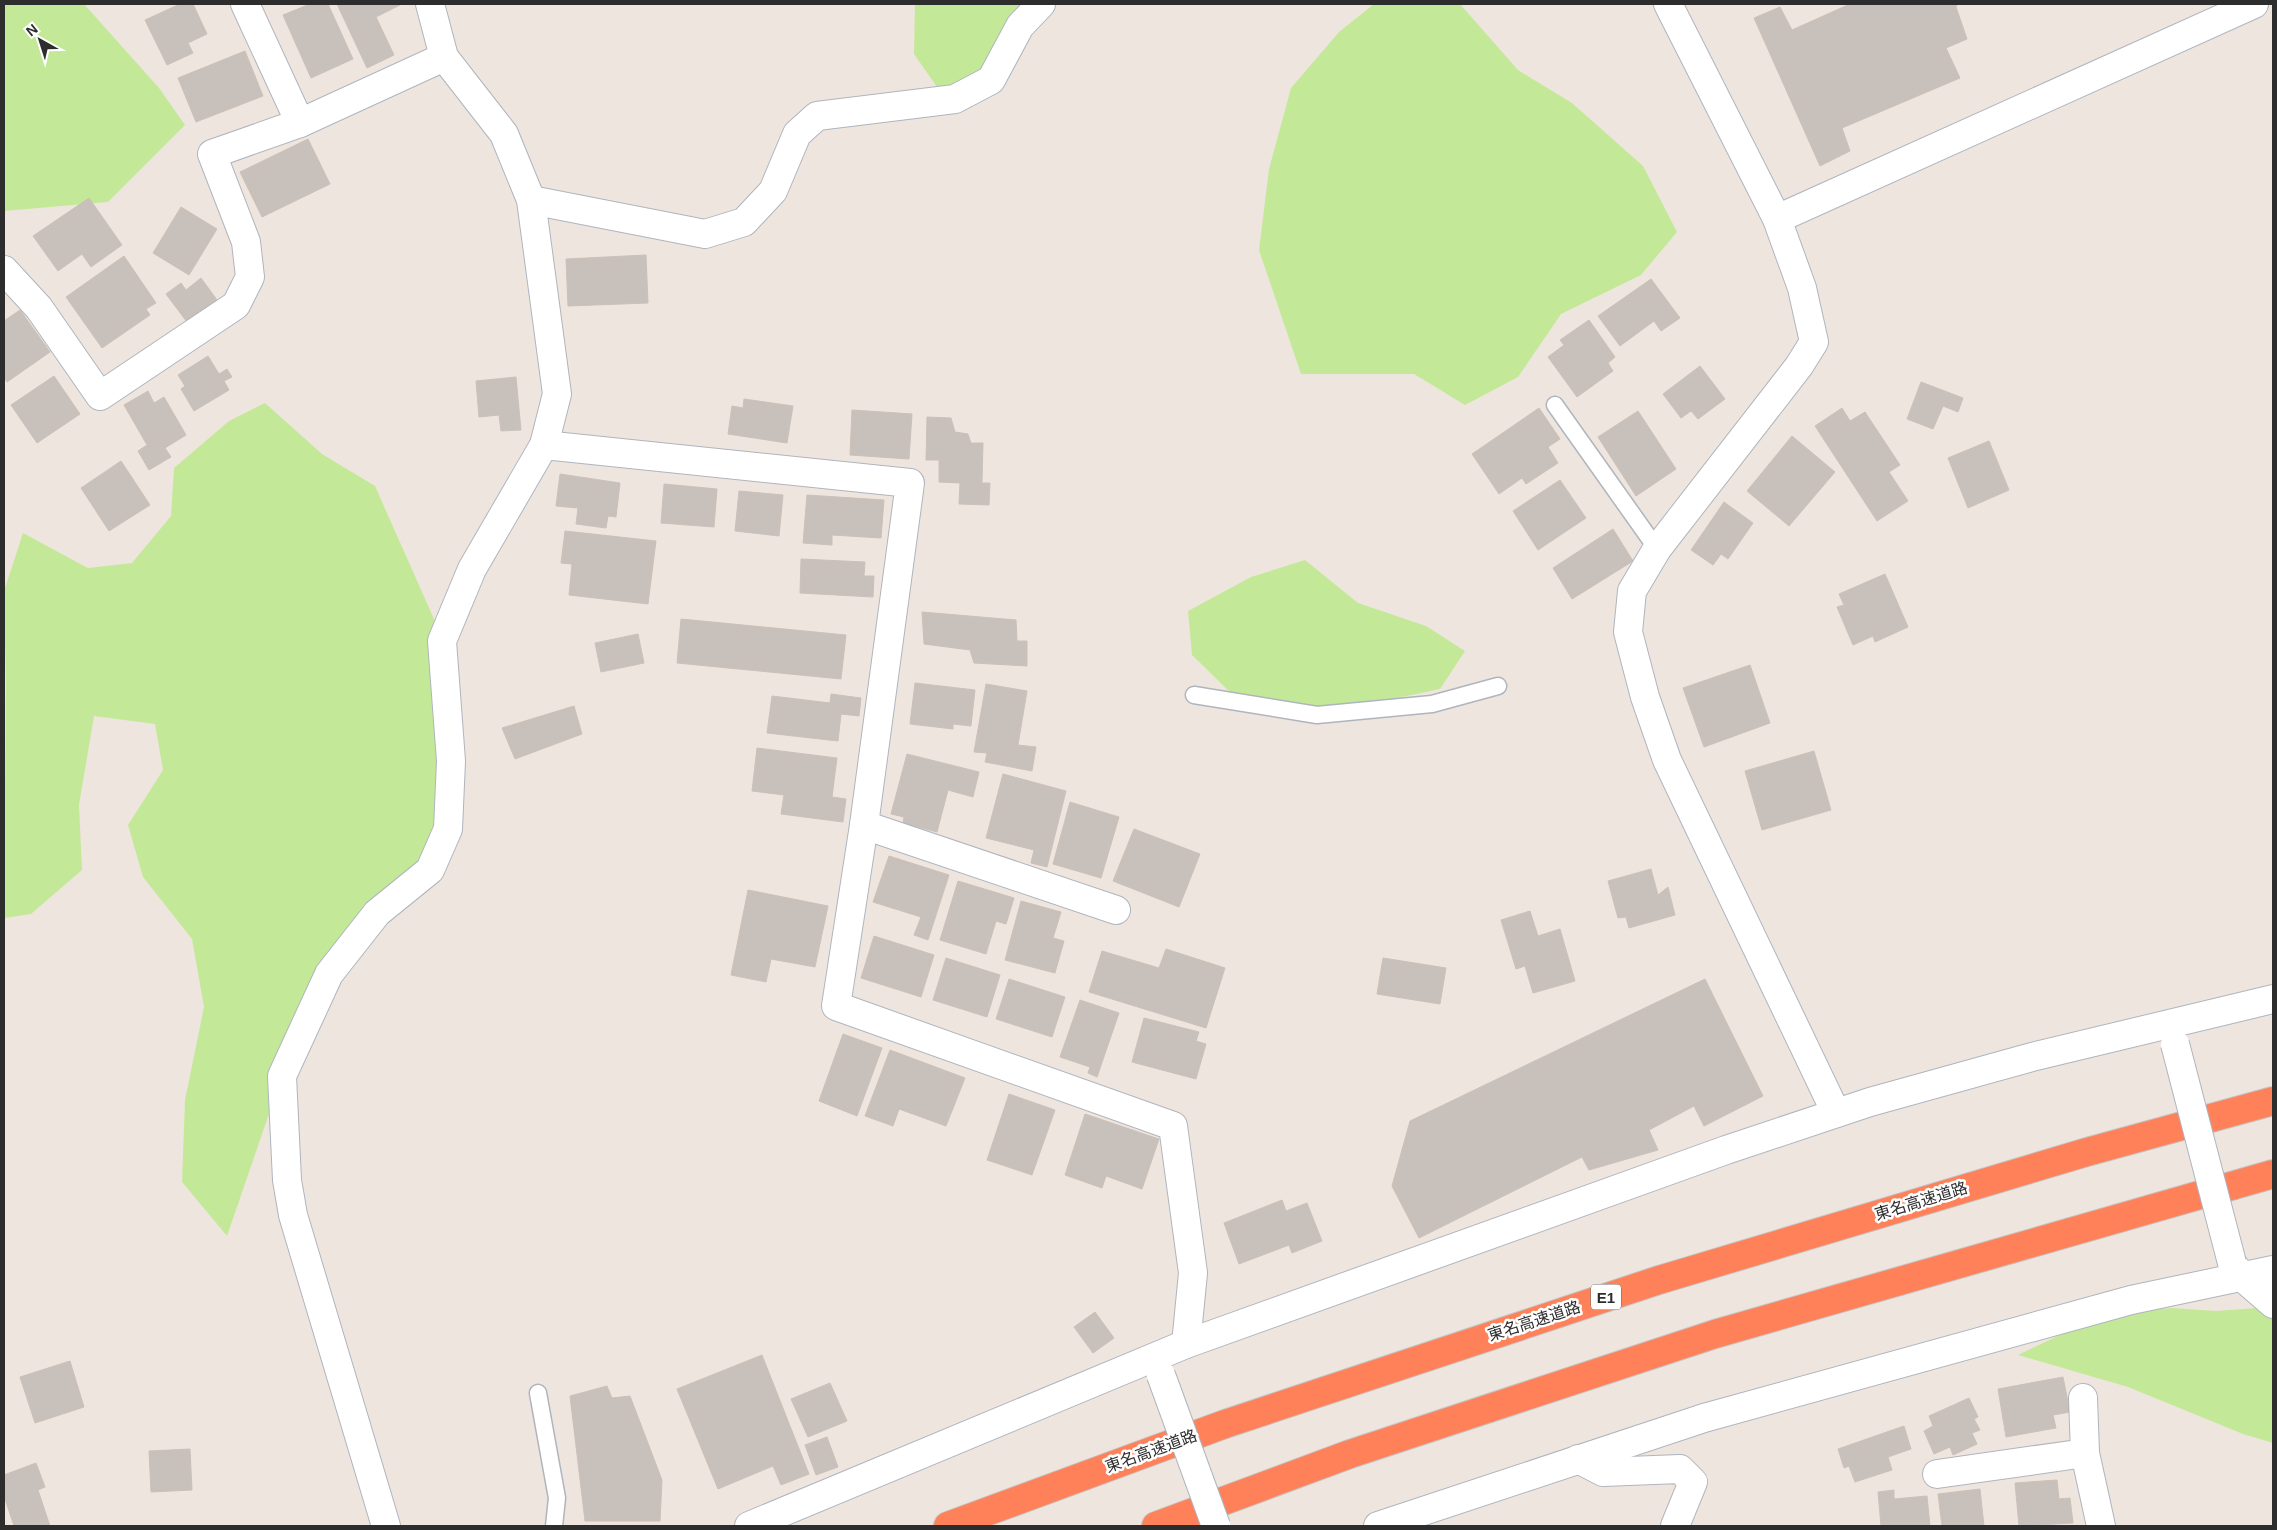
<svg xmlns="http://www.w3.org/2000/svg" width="2277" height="1530" viewBox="0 0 2277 1530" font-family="Helvetica,'Noto Sans JP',sans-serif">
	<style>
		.green { fill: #c3e998 }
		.building { fill: #c8c0ba; stroke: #cbc1b8 }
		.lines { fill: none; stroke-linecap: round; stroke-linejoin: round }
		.lane-casing { stroke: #afb5bd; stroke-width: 19 }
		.street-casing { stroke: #afb5bd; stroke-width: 30 }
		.highway-casing { stroke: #c4c4c4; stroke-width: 30 }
		.lane { stroke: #fff; stroke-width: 16 }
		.street { stroke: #fff; stroke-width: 28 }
		.highway { stroke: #ff815a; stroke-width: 28 }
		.street-bridge-casing { stroke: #afb5bd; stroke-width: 30; stroke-linecap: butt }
		.street-bridge { stroke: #fff; stroke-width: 28 }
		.labels { text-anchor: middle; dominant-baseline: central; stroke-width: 5; stroke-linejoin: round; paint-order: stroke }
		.shield { fill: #fff; stroke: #6c6c6c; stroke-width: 1 }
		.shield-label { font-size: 15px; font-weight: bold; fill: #2d2d2d }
		.street-label { font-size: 16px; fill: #2d2d2d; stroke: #fff }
	</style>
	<rect width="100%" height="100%" fill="#efe5df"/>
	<g class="green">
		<path d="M4,4H84L159,88L185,125L108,202L4,211Z"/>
		<path d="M915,4H1047L1019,54L946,100L914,54Z"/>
		<path d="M1374,4H1460L1518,70L1572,103L1643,166L1677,232L1641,275L1561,314L1518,377L1465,405L1414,374H1301L1259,250L1269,169L1291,88L1339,32Z"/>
		<path d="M265,403L322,454L375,486L442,637L441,860L353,934L282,1076L227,1236L182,1182L185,1100L204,1007L192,939L143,877L128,825L163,770L155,724L94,716L79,805L82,870L31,914L4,918L6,683L4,591L23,533L88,568L132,563L171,516L174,468L229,421Z"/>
		<path d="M1305,560L1358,603L1426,626L1465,651L1440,689L1326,713L1236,698L1192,655L1188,611L1251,577Z"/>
		<path d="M2172,1308L2216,1311L2257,1308L2273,1319V1443L2243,1434L2128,1387L2018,1355L2104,1314Z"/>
	</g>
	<g class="building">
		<path d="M180,4H193L207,34L188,43L193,53L167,65L145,20Z"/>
		<path d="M310,4H328L353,59L311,78L283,15Z"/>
		<path d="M337,4H402L376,17L394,55L367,68Z"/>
		<path d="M1850,4H1957L1956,7L1967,39L1946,48L1960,78L1842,128L1850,151L1820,166L1754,18L1780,7L1792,30Z"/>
		<path d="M245,51L263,96L196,122L178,78Z"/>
		<path d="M308,139L330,184L262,217L240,172Z"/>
		<path d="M89,198L122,245L91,267L82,254L58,271L33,236Z"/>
		<path d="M181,207L217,229L189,275L153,253Z"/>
		<path d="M646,255L648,303L568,306L566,259Z"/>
		<path d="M124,256L156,303L146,309L150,315L102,348L66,297Z"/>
		<path d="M201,278L217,300L187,322L166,294L181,283L186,290Z"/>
		<path d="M1651,279L1680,318L1661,331L1654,321L1620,346L1598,316Z"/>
		<path d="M20,310L50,352L7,382L4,377V321Z"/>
		<path d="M1589,320L1615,357L1608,363L1613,371L1577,397L1548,357L1564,345L1560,340Z"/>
		<path d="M208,356L219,374L227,369L232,377L224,381L229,390L194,411L181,389L185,386L178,375Z"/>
		<path d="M1700,366L1725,399L1698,419L1691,411L1681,418L1663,394Z"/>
		<path d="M54,376L80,414L37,443L11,405Z"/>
		<path d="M516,377L521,430L501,431L499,415L479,417L476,381Z"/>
		<path d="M1921,382L1963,398L1958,412L1943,406L1933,429L1907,419Z"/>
		<path d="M148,391L154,403L164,397L186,435L165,448L171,457L149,470L138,451L147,445L124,405Z"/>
		<path d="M744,399L793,406L787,443L728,434L732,406L743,408Z"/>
		<path d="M1539,408L1560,439L1548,447L1558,463L1526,484L1522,478L1499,494L1472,454Z"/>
		<path d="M1842,408L1850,421L1865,412L1900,465L1889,472L1908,501L1877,521L1815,426Z"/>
		<path d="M852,410L912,414L909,459L850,455Z"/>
		<path d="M1638,411L1676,469L1636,496L1598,437Z"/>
		<path d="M927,417L951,418L955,432L968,434L971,443H983L982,483H990L989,505L959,504L960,483L939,482V460H926Z"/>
		<path d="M1792,436L1835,472L1789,526L1747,491Z"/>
		<path d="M1989,441L2009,490L1968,508L1948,458Z"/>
		<path d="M121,461L150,505L109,531L81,488Z"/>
		<path d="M560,474L620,483L616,517L608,516L606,528L576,524L578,508L556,506Z"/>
		<path d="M1560,480L1586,518L1538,550L1513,511Z"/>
		<path d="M664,484L717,489L714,527L661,523Z"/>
		<path d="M739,491L783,495L779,536L735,531Z"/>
		<path d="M807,495L884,500L881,538L832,535V545L803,543Z"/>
		<path d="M1724,502L1753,523L1728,559L1721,554L1713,565L1691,550Z"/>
		<path d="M1613,529L1633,561L1572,599L1553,568Z"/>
		<path d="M565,531L656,541L648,604L569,595L572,564L561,563Z"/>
		<path d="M801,559L865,562L864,576H874L873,597L800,593Z"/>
		<path d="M1885,574L1908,627L1875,642L1873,636L1853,645L1837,607L1844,605L1839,594Z"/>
		<path d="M922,612L1016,620L1017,641H1027V666L974,663L970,650L924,644Z"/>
		<path d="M681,619L846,635L841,679L677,663Z"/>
		<path d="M638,634L644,663L601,672L595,643Z"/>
		<path d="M1750,665L1770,723L1704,747L1683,688Z"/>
		<path d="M915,683L975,690L971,726L953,724V729L910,724Z"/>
		<path d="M986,684L1027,691L1018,745L1036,747L1032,771L985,762L987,753L974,752Z"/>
		<path d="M831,694L861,698L859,716L841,714L838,741L767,733L772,696L830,703Z"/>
		<path d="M574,706L582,734L515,759L502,728Z"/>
		<path d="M757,748L837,758L832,797L846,799L843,822L781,814L784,795L752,791Z"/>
		<path d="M1814,751L1831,810L1762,830L1745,771Z"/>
		<path d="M907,754L979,772L973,797L948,790L937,832L903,823L904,817L891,814Z"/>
		<path d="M1003,774L1066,791L1047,867L1031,863L1034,850L986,838Z"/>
		<path d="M1070,802L1119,817L1101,878L1053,864Z"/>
		<path d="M1134,829L1200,854L1179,907L1113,881Z"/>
		<path d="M889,856L949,875L928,940L914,935L921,917L873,902Z"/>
		<path d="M1651,869L1658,895L1668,887L1675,915L1629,928L1626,917L1618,918L1608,881Z"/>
		<path d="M958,881L1014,898L1006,924L996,921L986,954L940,940Z"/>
		<path d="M748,890L828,906L815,967L771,959L766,982L731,975Z"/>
		<path d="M1021,901L1061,912L1053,938L1064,941L1055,973L1005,960Z"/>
		<path d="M1530,911L1538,936L1560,929L1575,981L1533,993L1525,966L1516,969L1501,920Z"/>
		<path d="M874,936L934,955L921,997L861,978Z"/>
		<path d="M1166,949L1225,968L1206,1028L1089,992L1102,951L1159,968Z"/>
		<path d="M946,958L1000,975L987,1017L933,1000Z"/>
		<path d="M1383,958L1446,968L1440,1004L1377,994Z"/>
		<path d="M1009,979L1065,997L1052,1037L996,1019Z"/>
		<path d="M1705,979L1763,1096L1704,1126L1694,1106L1649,1130L1658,1150L1589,1170L1582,1157L1419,1238L1392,1186L1410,1121Z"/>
		<path d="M1080,1000L1119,1013L1097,1077L1088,1073L1090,1067L1060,1057Z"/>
		<path d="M1144,1018L1199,1032L1196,1041L1206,1044L1196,1079L1132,1062Z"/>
		<path d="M843,1034L882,1048L857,1116L819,1101Z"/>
		<path d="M890,1050L965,1078L946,1126L899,1109L893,1126L865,1116Z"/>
		<path d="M1009,1094L1055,1110L1032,1175L987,1160Z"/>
		<path d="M1085,1114L1159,1139L1142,1189L1106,1176L1102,1188L1065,1175Z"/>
		<path d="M1282,1200L1286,1211L1307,1203L1322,1241L1292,1253L1289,1245L1239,1264L1224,1223Z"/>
		<path d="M1095,1312L1114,1338L1093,1353L1074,1327Z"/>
		<path d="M762,1355L809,1474L781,1485L773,1466L718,1489L677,1389Z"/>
		<path d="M70,1361L84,1407L35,1423L20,1377Z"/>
		<path d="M2063,1377L2070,1412L2053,1415L2056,1428L2006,1437L1998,1389Z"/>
		<path d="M830,1383L847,1421L808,1437L791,1399Z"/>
		<path d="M607,1386L612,1398L630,1396L662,1480L660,1521H585L570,1396Z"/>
		<path d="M1969,1398L1978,1417L1974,1419L1980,1430L1972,1433L1977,1444L1953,1455L1950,1447L1934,1454L1924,1431L1933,1426L1929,1416Z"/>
		<path d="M1904,1426L1911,1449L1888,1457L1892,1470L1855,1482L1849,1466L1844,1468L1838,1449Z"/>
		<path d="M827,1437L838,1467L816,1475L805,1445Z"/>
		<path d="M190,1449L192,1490L151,1492L149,1451Z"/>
		<path d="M36,1463L45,1487L38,1490L50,1526H14L4,1496V1475Z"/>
		<path d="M2057,1480L2059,1499L2070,1498L2073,1523L2019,1526L2015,1483Z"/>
		<path d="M1980,1489L1984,1526H1942L1938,1494Z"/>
		<path d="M1894,1490V1499L1927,1496L1930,1526H1881L1878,1492Z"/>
	</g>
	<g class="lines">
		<g class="lane-casing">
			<g id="lane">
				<path d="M1555,405L1657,549"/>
				<path d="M1194,695L1317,715L1432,704L1498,686"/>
				<path d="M538,1393L557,1498L554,1526"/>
			</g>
		</g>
		<g class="street-casing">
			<g id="street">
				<path d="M245,4L300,123"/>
				<path d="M1668,4L1777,219L1802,288L1814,342L1799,366L1657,549L1632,591L1628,632L1645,697L1667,760L1836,1113"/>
				<path d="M531,200L705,234L744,222L773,191L797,134L817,116L955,99L991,80L1020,26L1041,4"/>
				<path d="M1777,219L2254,4"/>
				<path d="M4,270L39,308L100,396L236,305L250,277L246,242L212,154L300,123L444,57"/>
				<path d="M544,445L910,483L864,825L836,1006L1173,1126L1193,1273L1186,1344"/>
				<path d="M864,825L1116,910"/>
				<path d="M2235,1267L2243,1278L2273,1304"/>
				<path d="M2083,1398L2085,1453L2101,1526"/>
				<path d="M1578,1459L1603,1472L1680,1469L1693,1482L1675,1526"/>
				<path d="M1937,1474L2085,1453"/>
				<path d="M386,1526L293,1215L287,1180L282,1076L329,974L377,913L430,870L448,829L451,761L442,641L472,569L544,445L557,394L531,200L504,134L444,57L430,4"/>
				<path d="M749,1526L1186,1344L1726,1150L1870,1102L2032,1057L2273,999"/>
				<path d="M1378,1526L1704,1418L2131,1300L2273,1270"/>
			</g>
		</g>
		<g class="highway-casing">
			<g id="highway">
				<path d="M948,1526L1225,1424L1659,1280L2087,1152L2273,1101"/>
				<path d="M1156,1526L1350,1454L1715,1334L2273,1174"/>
			</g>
		</g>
		<use href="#lane" class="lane"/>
		<use href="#street" class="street"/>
		<use href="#highway" class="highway"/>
		<g class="street-bridge-casing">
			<g id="street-bridge">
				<path d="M2175,1044L2232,1263"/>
				<path d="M1161,1375L1216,1526"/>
			</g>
		</g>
		<use href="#street-bridge" class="street-bridge"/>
	</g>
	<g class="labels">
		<rect class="shield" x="1591" y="1284.5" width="30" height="25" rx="4"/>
		<g class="shield-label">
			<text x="1606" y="1297">E1</text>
		</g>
		<g class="street-label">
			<text transform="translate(1921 1201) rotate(-17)">東名高速道路</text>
			<text transform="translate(1534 1321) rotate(-18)">東名高速道路</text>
			<text transform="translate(1151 1451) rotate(-20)">東名高速道路</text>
		</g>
	</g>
	<rect width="2277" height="1530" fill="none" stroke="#2d2d2d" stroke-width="10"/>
	<g transform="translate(40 40) rotate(321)" stroke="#ffffff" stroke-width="4" paint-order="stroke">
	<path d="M0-4L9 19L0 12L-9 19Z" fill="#2d2d2d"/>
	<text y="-8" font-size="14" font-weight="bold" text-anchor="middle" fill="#2d2d2d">N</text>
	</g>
</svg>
